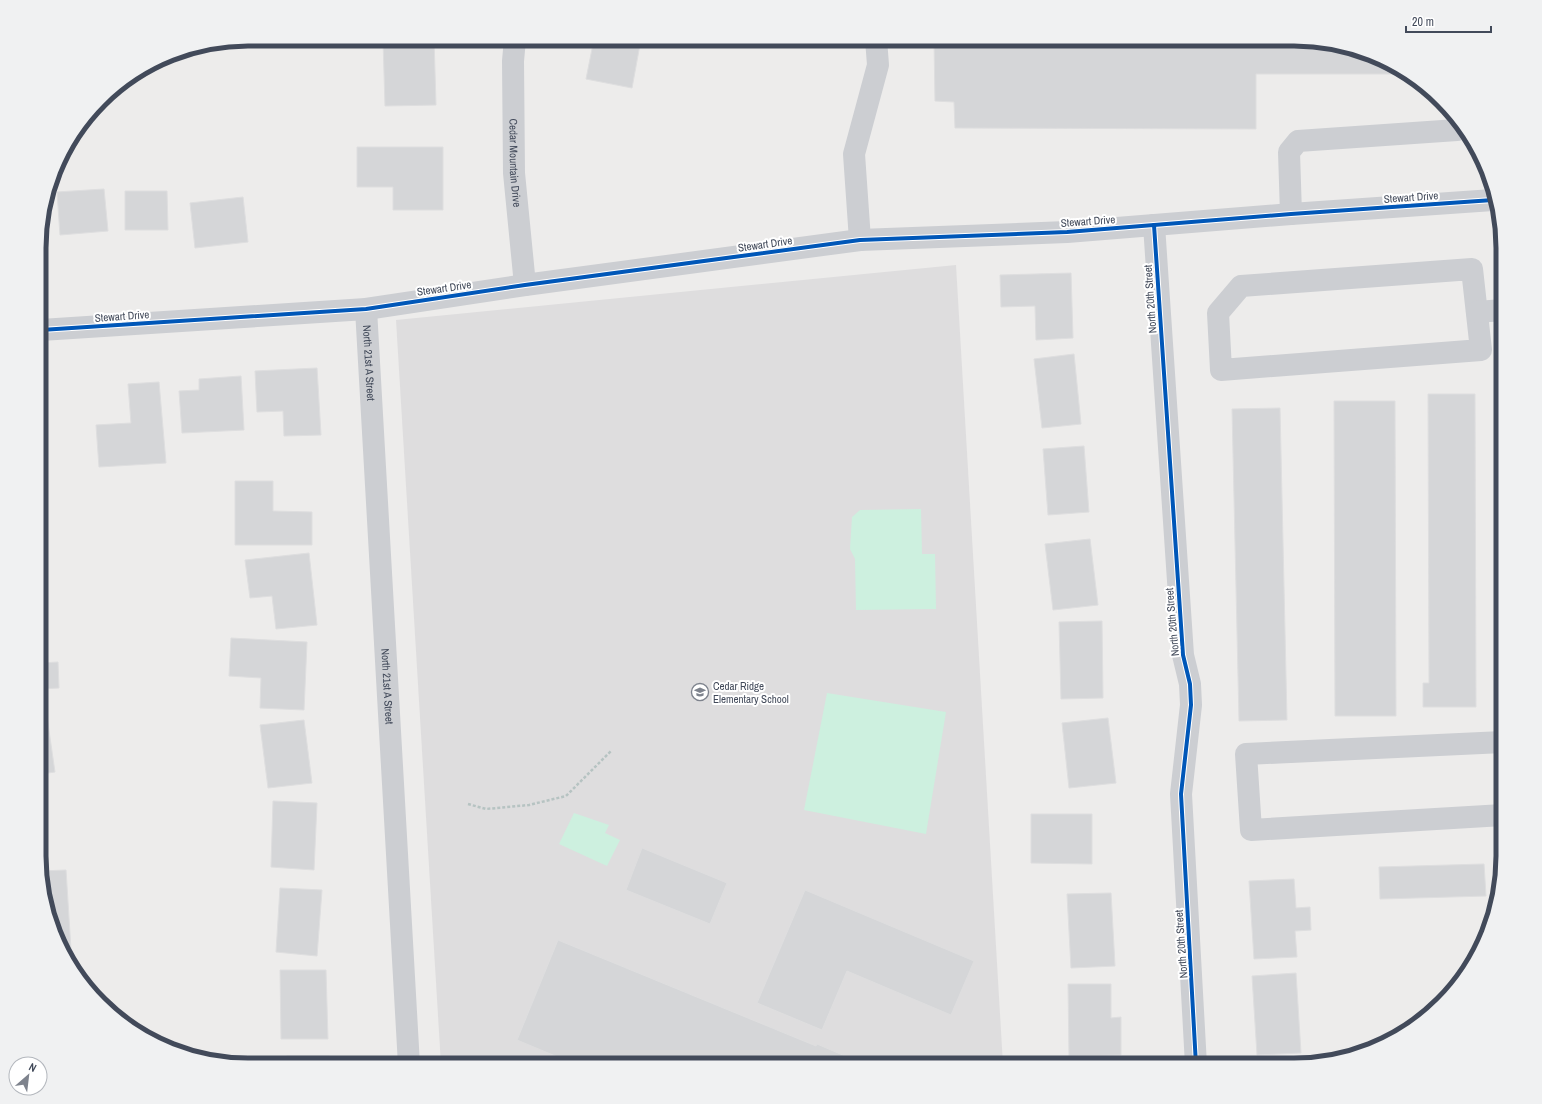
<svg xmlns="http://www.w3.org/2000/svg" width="1542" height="1104" viewBox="0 0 1542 1104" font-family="'Archivo Narrow',sans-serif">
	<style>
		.education { fill: #deddde }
		.green { fill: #cdf0df }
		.building { fill: #d5d6d8; stroke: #dededf }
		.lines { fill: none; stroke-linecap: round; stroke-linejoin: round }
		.path { stroke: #b6c3c2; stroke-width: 2.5; stroke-dasharray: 3 2; stroke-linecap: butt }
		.minor { stroke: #ccced2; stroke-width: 22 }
		.cycleway-casing { stroke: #fff; stroke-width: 6 }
		.cycleway { stroke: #0057b8; stroke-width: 4 }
		.labels { text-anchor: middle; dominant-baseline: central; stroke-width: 4; stroke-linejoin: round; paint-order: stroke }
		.street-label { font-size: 11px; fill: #424a5a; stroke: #fff }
		.poi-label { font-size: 11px; fill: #424a5a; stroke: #fff; text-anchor: start }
		.rim { fill: none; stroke: #424a5a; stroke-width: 5 }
	</style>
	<rect width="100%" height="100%" fill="#edeceb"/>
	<path class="education" d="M956,265L1003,1065H441L396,320Z"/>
	<g class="green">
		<path d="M921,509L922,554H935L936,609L856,610L855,559L850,549L852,517L860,510Z"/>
		<path d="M827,693L946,712L926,834L804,810Z"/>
		<path d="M574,813L609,825L605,833L620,840L607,866L559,844Z"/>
	</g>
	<g class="building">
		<path d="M383,39H434L436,105L385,106Z"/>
		<path d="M594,39H641L632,88L586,79Z"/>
		<path d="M934,39H1307L1374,55L1406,74H1256V129L955,128L954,102L935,101Z"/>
		<path d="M357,147H443V210H393V187H357Z"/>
		<path d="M104,189L108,231L60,235L57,192Z"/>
		<path d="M125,191H167L168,230H125Z"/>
		<path d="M243,197L248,242L195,248L190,203Z"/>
		<path d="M1071,273L1073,338L1036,340L1035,306L1001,307L1000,275Z"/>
		<path d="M1074,354L1081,424L1042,428L1034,359Z"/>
		<path d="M317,368L321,435L284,436L283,411L257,412L255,371Z"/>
		<path d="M241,376L244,430L182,433L179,391L199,390V379Z"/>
		<path d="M159,382L166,463L99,467L96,425L131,423L128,384Z"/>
		<path d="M1428,394H1475L1476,707H1423V683H1429Z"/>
		<path d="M1334,401H1395L1396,716H1335Z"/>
		<path d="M1280,408L1287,720L1239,721L1232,409Z"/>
		<path d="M1084,446L1089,512L1048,515L1043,449Z"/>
		<path d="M235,481H273V511L312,512V545H235Z"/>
		<path d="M1090,539L1098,605L1053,610L1045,544Z"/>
		<path d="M309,553L317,625L276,629L272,596L250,598L245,560Z"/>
		<path d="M1102,621L1103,698L1061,699L1059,622Z"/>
		<path d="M231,638L307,642L304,710L260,708L261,678L229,676Z"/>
		<path d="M58,662L59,688L41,689V663Z"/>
		<path d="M45,703L55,772L41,774V704Z"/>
		<path d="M1108,718L1116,783L1069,788L1062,723Z"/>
		<path d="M304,720L312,783L268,788L260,725Z"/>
		<path d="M273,801L317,803L314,870L271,867Z"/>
		<path d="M1031,814H1092V864L1031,863Z"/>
		<path d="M642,848L727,883L710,924L626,890Z"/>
		<path d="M1484,864L1486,896L1380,899L1379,867Z"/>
		<path d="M66,870L71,950H64L41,883V871Z"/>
		<path d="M1294,879L1296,908L1310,907L1311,930L1295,931L1297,957L1254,959L1249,881Z"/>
		<path d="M280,888L322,890L317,956L276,952Z"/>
		<path d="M805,890L974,961L951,1015L847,971L822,1030L757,1003Z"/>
		<path d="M1111,893L1115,966L1071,968L1067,894Z"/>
		<path d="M558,940L816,1046L817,1044L866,1065H577L517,1040Z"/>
		<path d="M80,966L83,978L74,968Z"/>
		<path d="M280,970H326L328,1039H281Z"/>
		<path d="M1296,973L1301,1053L1257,1055L1252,976Z"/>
		<path d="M1068,984H1111V1018L1121,1017V1055L1069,1056Z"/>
		<rect x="287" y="1056" width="42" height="9"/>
	</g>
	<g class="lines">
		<path class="path" d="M468,804L486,809L529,805L566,796L612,750"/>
		<g class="minor">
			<path id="s1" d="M515,39L513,61L514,173L525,285"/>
			<path d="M1291,214L1289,152L1298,141L1457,130"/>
			<path d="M1154,225L1183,655L1190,684L1191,705L1181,794L1196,1065"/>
			<path d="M860,240L854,154L878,65L876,39"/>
			<path d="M1472,269L1481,350L1221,370L1218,313L1241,286Z"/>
			<path id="s2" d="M366,309L409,1065"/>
			<path d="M1477,312L1503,310"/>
			<path d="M41,330L366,309L525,285L860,240L1067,232L1291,214L1493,200"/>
			<path d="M1503,742L1246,754L1251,830L1503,815"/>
		</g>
		<g class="cycleway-casing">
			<g id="cycleway">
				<path d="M1154,225L1183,655L1190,684L1191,705L1181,794L1196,1065"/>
				<path d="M41,330L366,309L525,285L860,240L1067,232L1291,214L1493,200"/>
			</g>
		</g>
		<use href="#cycleway" class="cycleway"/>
	</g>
	<defs>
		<g id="school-ring" transform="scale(0.9)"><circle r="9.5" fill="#fff" stroke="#7e838d" stroke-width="1.5"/><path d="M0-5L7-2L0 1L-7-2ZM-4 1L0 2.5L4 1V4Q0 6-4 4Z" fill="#7e838d"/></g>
	</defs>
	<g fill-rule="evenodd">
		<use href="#school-ring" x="700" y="692"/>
	</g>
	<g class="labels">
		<g class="street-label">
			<text stroke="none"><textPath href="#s1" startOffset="124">Cedar Mountain Drive</textPath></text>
			<text transform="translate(1411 197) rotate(-4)">Stewart Drive</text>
			<text transform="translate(1088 221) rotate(-4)">Stewart Drive</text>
			<text transform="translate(765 244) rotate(-8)">Stewart Drive</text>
			<text transform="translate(444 288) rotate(-8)">Stewart Drive</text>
			<text transform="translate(1150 299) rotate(-94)">North 20th Street</text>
			<text transform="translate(122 316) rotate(-4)">Stewart Drive</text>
			<text stroke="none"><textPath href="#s2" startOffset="54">North 21st A Street</textPath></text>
			<text transform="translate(1172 622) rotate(-95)">North 20th Street</text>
			<text stroke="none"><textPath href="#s2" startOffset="378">North 21st A Street</textPath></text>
			<text transform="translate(1181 944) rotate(-94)">North 20th Street</text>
		</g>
		<g class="poi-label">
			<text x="713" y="686">Cedar Ridge<tspan x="713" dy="13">Elementary School</tspan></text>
		</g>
	</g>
	<path d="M0 0H1542V1104H0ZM248 46H1294A202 202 0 0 1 1496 248V856A202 202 0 0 1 1294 1058H248A202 202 0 0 1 46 856V248A202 202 0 0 1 248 46Z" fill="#f0f1f2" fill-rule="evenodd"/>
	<path class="rim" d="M248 46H1294A202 202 0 0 1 1496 248V856A202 202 0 0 1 1294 1058H248A202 202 0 0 1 46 856V248A202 202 0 0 1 248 46Z"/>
	<g transform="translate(28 1076) rotate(28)"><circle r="19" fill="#ffffff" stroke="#b3b7bd"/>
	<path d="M0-3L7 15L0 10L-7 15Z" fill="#7e838d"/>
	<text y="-6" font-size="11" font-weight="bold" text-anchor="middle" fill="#424a5a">N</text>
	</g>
	<path d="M1406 26v6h85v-6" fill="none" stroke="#424a5a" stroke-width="2"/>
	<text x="1412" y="26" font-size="12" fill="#424a5a" stroke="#ffffff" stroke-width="3" paint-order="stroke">20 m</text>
</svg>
